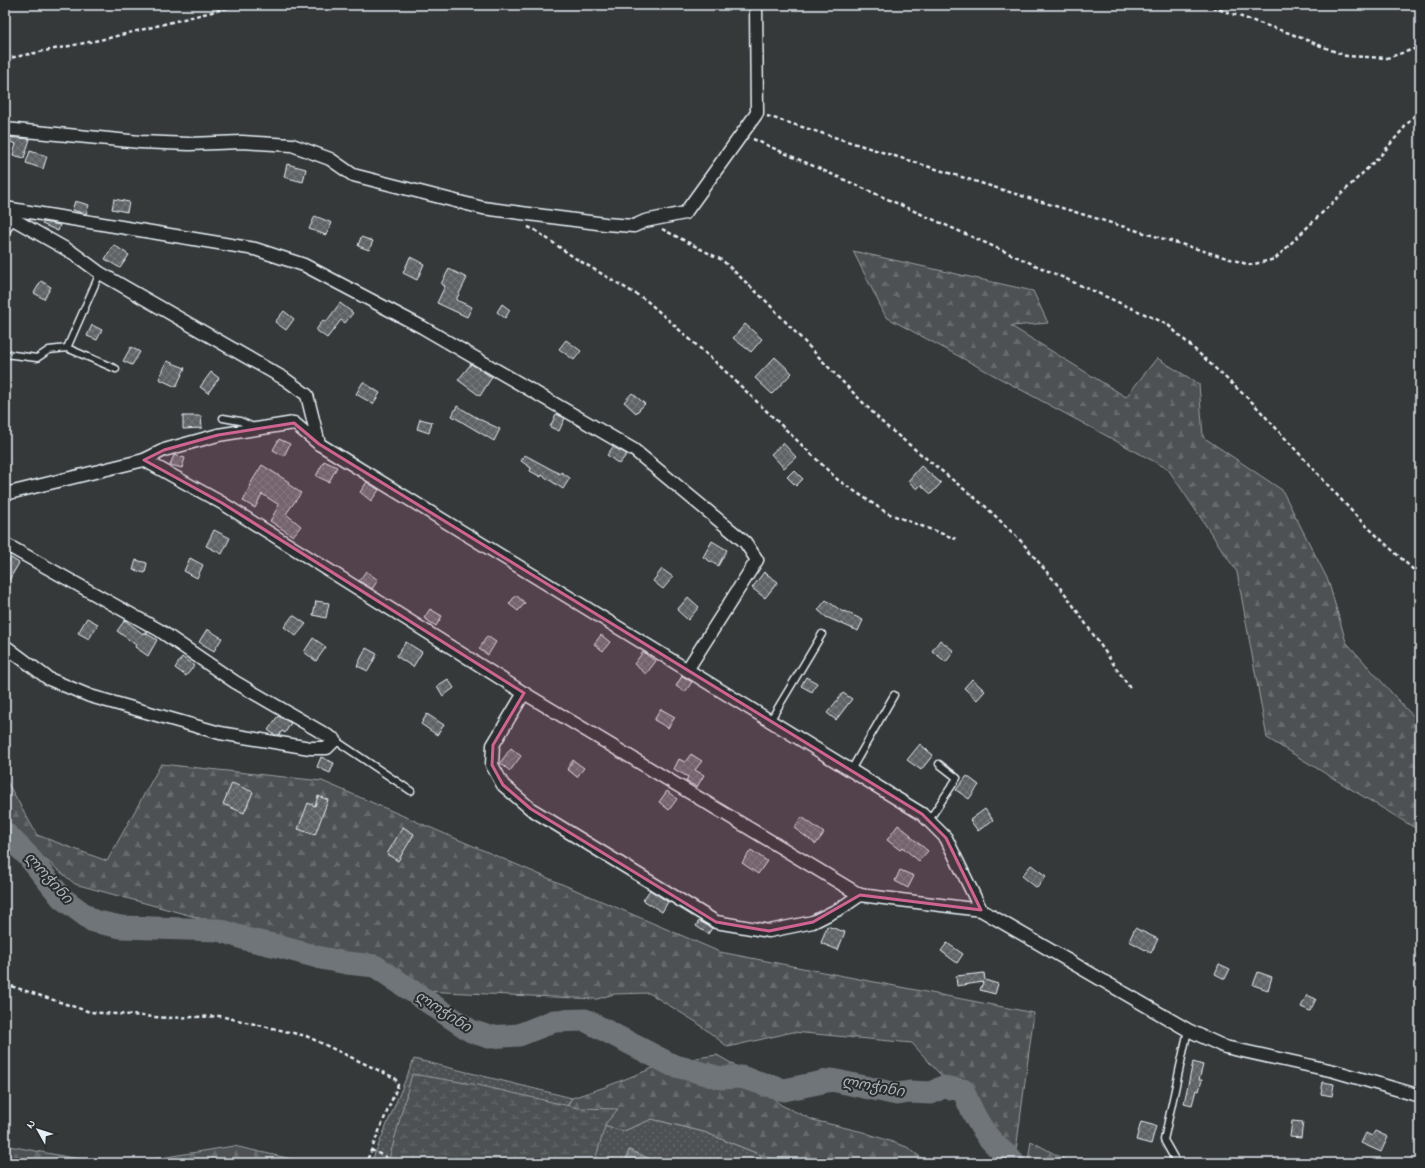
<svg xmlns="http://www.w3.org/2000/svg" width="1425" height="1168" viewBox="0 0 1425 1168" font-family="'Indie Flower','Noto Sans Georgian',sans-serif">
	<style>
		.grass { fill: url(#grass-dots); stroke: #9aa1a5 }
		.forest { fill: url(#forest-firs); stroke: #9aa1a5 }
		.wetland { fill: url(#wetland-marsh); stroke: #9aa1a5 }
		.water { fill: url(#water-waves); stroke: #a0a7ac }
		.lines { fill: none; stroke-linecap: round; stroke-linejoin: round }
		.river { stroke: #707579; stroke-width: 23 }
		.building { fill: url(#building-cross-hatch); stroke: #e8f1f8 }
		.lane-casing { stroke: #e8f1f8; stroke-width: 9 }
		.street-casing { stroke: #e8f1f8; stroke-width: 15 }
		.path { stroke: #e8f1f8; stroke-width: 2.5; stroke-dasharray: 4 3; stroke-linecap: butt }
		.lane { stroke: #2a2d2e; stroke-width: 6 }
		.street { stroke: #2a2d2e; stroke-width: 12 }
		.marked { fill: #cf6492; fill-opacity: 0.2; stroke: #cf6492; stroke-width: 3; stroke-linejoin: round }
		.labels { text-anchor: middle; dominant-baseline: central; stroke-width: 4; stroke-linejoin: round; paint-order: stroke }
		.water-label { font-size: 15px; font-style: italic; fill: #acb3b8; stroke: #2a2d2e }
	</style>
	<defs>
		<pattern id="grass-dots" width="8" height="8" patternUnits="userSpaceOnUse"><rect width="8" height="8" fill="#4d5152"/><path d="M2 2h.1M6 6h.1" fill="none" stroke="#676a6c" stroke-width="1.8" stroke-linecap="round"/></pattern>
		<pattern id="forest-firs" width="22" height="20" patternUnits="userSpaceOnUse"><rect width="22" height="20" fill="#4d5152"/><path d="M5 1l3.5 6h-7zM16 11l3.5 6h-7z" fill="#676a6c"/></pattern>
		<pattern id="wetland-marsh" width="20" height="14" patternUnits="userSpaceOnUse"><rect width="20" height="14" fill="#4d5152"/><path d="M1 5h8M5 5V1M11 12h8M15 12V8" fill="none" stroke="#676a6c"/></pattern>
		<pattern id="water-waves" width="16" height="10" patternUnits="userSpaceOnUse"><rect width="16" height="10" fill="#707579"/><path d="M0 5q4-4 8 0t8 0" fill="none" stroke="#5b5e62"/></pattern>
		<pattern id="building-cross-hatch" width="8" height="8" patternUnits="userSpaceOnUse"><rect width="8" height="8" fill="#5f6365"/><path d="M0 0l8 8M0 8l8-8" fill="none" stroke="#767a7c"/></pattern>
	</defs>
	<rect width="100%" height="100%" fill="#35393a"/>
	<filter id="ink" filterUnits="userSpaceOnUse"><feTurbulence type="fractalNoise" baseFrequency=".025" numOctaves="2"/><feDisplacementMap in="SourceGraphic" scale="8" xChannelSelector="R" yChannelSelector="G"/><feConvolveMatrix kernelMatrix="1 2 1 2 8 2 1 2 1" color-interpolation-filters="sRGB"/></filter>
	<g filter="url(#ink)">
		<path class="grass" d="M414,1059L572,1098L561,1116L624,1131L652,1119L704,1132L781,1163H660L629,1150L625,1163H371Z"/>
		<g class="forest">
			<path d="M853,251L1033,291L1048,323L1011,326L1126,397L1157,358L1199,384L1203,437L1282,490L1328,580L1346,642L1408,711L1420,721V831L1267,738L1237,572L1168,469L886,317Z"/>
			<path d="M161,764L322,781L720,952L1034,1013L1015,1158L912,1043L793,1032L728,1047L696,1022L649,993L614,994L597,999L422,991L375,960L221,924L75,884L5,826V778L37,835L107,861Z"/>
			<path d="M717,1055L743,1070L781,1105L813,1120L863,1132L907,1147L928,1163H781L704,1132L652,1119L624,1131L561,1116L572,1098L605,1087L653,1068L696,1058Z"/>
			<path d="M1031,1141L1071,1163H1031L1028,1161Z"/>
			<path d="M5,1146H9L100,1163H5Z"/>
			<path d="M234,1146L309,1163H141L154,1159Z"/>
		</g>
		<path class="wetland" d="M412,1074L478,1085L578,1108L618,1109L606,1123L594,1163H388Z"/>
		<path class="water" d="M629,1150L660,1163H625Z"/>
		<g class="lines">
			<path class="river" d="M5,833L28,856L62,898L93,921L121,927L219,930L246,939L277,946L321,958L347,963L375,966L471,1031L489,1037L519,1035L554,1021L585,1020L672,1065L721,1078L741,1077L784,1090L832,1080L897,1094L910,1092L931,1093L943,1087L963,1090C969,1105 976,1121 986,1134C993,1145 1006,1153 1014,1163"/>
		</g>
		<g class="building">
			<path d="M5,137L30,139L24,158L13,155L16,144L5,140Z"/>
			<path d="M30,151L47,156L43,169L26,163Z"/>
			<path d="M287,164L306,169L303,182L284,177Z"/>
			<path d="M114,199L129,202L127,212L112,209Z"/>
			<path d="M75,201L89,205L86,214L72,210Z"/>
			<path d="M315,216L332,223L326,235L309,229Z"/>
			<path d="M43,222L60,225L58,231L42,224Z"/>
			<path d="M361,237L373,241L369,250L358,246Z"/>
			<path d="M114,245L129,255L120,268L105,259Z"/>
			<path d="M410,257L424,264L417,280L403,273Z"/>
			<path d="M449,269L467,278L456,300L472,307L467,317L437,303L445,286L441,284Z"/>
			<path d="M41,281L51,287L44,299L34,293Z"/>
			<path d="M340,303L353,313L345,323L341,320L327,338L316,330L323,320L326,322Z"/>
			<path d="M502,304L510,310L505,318L497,312Z"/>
			<path d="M284,311L294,319L286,330L275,322Z"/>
			<path d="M745,324L762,339L751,352L733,338Z"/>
			<path d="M92,325L102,330L97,340L87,336Z"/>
			<path d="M566,340L581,351L574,360L559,349Z"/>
			<path d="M131,347L140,352L132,365L123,361Z"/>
			<path d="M775,357L792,373L772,394L755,378Z"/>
			<path d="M167,361L185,368L176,387L159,379Z"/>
			<path d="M471,364L492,377L480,396L458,380Z"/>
			<path d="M211,372L219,378L208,393L200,387Z"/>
			<path d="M363,382L380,393L373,404L356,394Z"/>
			<path d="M632,393L645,404L636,413L624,402Z"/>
			<path d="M457,406L481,420L500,429L494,441L452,416Z"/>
			<path d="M556,414L565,418L559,431L550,427Z"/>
			<path d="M183,416H201L202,428L183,429Z"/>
			<path d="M420,419L432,422L429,433L417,429Z"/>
			<path d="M279,439L290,444L284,456L273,450Z"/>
			<path d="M783,443L796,457L784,468L771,454Z"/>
			<path d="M613,447L627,454L619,464L607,455Z"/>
			<path d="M174,455L185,458L182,468L170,465Z"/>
			<path d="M525,455L560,474L561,472L570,478L563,489L542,475L541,477L530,471L531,468L521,461Z"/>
			<path d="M324,461L337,467L329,482L316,476Z"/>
			<path d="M262,465L289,482L288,484L301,493L286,514L301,526L293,536L270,521L279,505L262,494L255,508L243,501L250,487L249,486Z"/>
			<path d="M921,466L941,483L931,494L921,485L917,489L908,481Z"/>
			<path d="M794,470L803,479L796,486L787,477Z"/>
			<path d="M367,482L379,490L371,501L360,492Z"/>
			<path d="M214,530L230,538L222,554L206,546Z"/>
			<path d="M712,541L727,550L718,566L703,557Z"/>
			<path d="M11,558L19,563L5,587V567Z"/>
			<path d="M190,558L203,565L197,578L184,571Z"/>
			<path d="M136,560L147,563L145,573L133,570Z"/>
			<path d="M662,569L673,577L663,589L653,581Z"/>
			<path d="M366,571L378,580L372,589L359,581Z"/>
			<path d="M764,572L778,582L765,598L752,588Z"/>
			<path d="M516,595L525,603L518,611L509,604Z"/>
			<path d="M688,597L699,607L688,620L677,610Z"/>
			<path d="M826,600L843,612L844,611L863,620L858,631L826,617L818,610Z"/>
			<path d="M316,601L329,603L326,618L313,615Z"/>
			<path d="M430,609L442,616L436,626L424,618Z"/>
			<path d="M293,615L306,624L296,636L284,627Z"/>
			<path d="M87,618L98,624L89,639L78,633Z"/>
			<path d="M125,620L143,634L144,632L157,640L148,656L135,647L136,645L117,631Z"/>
			<path d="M207,629L222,638L214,651L199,642Z"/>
			<path d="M601,635L610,642L603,651L594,644Z"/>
			<path d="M487,636L496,642L488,655L479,649Z"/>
			<path d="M313,638L326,647L316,661L304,652Z"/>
			<path d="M940,640L954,651L946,662L932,651Z"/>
			<path d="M406,642L422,652L413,667L396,656Z"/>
			<path d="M366,648L377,654L368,671L357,666Z"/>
			<path d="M643,652L656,661L646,674L634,664Z"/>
			<path d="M182,657L194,666L186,676L175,668Z"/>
			<path d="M682,676L692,682L685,692L676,686Z"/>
			<path d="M806,677L817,683L812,692L801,686Z"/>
			<path d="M448,679L454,688L443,696L437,686Z"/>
			<path d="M972,679L985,691L977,700L964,688Z"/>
			<path d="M843,693L852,699L836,720L827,713Z"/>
			<path d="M661,709L675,717L668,728L654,720Z"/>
			<path d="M427,714L444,725L437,735L421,724Z"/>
			<path d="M278,716L291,723L285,733L282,731L279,735H275L268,730Z"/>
			<path d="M920,744L933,755L921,770L907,760Z"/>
			<path d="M511,748L521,756L510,771L500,763Z"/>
			<path d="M691,754L702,761L695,770L704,775L697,787L686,781L688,777L674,769L679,759L685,762Z"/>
			<path d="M321,757L334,763L330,773L317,767Z"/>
			<path d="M573,760L584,768L577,777L567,769Z"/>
			<path d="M967,776L979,785L969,799L956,790Z"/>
			<path d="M232,783L253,792L244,813L223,804Z"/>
			<path d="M667,791L677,799L669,810L659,802Z"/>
			<path d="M318,796L328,800L315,835L298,829L308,803L315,806Z"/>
			<path d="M985,809L993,820L978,831L970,820Z"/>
			<path d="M802,817L824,833L816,844L794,828Z"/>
			<path d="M898,825L911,835L910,836L928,851L919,861L902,847L900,850L887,840Z"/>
			<path d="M403,827L414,834L398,861L387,854Z"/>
			<path d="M751,850L767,861L758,874L742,863Z"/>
			<path d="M1031,865L1046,876L1037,888L1022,876Z"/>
			<path d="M900,870L914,876L908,888L895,881Z"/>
			<path d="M650,890L668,902L662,912L643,900Z"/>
			<path d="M699,921L712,928L708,934L696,926Z"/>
			<path d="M827,926L845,932L838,950L821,943Z"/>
			<path d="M1135,928L1158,939L1151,953L1129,941Z"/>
			<path d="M947,943L963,954L957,963L941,951Z"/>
			<path d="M1219,964L1230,969L1225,979L1215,974Z"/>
			<path d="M1258,972L1272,977L1268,990L1253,985Z"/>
			<path d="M984,973L985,980L998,984L995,994L980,990L983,982L957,986L956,976Z"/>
			<path d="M1307,995L1316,999L1310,1011L1301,1007Z"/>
			<path d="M1193,1062L1203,1065L1199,1080H1202L1199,1091L1196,1090L1192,1105L1184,1103Z"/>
			<path d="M1323,1082L1334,1084L1332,1096L1321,1094Z"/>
			<path d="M1292,1121L1303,1122L1301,1138L1290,1137Z"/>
			<path d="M1141,1122L1156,1126L1151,1144L1136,1140Z"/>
			<path d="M1375,1131L1388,1137L1381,1152L1361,1143L1366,1133L1372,1136Z"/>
		</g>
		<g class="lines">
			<g class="lane-casing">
				<g id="lane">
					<path d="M5,234L13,219"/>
					<path d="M67,348L100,273"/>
					<path d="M5,354L37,358L49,350L67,348L116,369"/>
					<path d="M223,418L240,421L256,428"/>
					<path d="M770,721L822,634"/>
					<path d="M335,740L411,791"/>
					<path d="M851,770L894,695"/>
					<path d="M929,820L957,778L939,764"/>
					<path d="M1177,1163L1164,1140L1188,1030"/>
				</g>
			</g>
			<g class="street-casing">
				<g id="street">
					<path d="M5,129L140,142L189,144L242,142L292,145L330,159L353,175L483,208L605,224L634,226L645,221L685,213L757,113L756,5"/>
					<path d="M5,208L255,249L304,265L422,327L634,450L745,542L757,560L687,670"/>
					<path d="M5,212L13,219L73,253L100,273L285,379L307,395L319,444"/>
					<path d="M144,460L164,450L218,435L294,423L319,444L922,814L946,838L981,910L1188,1030L1225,1047L1334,1071L1420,1096"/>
					<path d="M5,494L144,460L222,503L524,693L860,895L981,910"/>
					<path d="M5,544L159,630L235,682L335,740L327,748H310L220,733L90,696L49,679L5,646"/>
					<path d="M524,693L493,745L492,765L503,785L531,809L716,922L769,931L813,922L841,908L860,895"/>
				</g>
			</g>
			<g class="path">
				<path d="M1206,5L1289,33L1346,56L1387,58L1420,47"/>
				<path d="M5,59L109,38L239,5"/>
				<path d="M767,116L1019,195L1250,265L1275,259L1381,155L1420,109"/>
				<path d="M753,139L1167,324L1253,403L1358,518L1420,576"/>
				<path d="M528,227L535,230L575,258L646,300L722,368L838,480L887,513L956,539"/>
				<path d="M662,229L722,260L766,301L833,372L885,425L986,507L1021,541L1066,595L1130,688"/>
				<path d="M5,984L90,1012L169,1018L220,1016L306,1036L395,1078L398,1085L366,1163"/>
				<path d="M371,1150L399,1163"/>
			</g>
			<use href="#lane" class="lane"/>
			<use href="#street" class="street"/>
		</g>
	</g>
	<path class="marked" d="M294,423L319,444L922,814L946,838L981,910L860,895L813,922L769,931L716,922L531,809L503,785L492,765L493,745L524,693L222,503L144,460L164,450L218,435Z"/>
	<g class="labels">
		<g class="water-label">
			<text transform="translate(48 878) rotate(48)">ლოჭინი</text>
			<text transform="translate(443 1012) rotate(33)">ლოჭინი</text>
			<text transform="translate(873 1087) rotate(10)">ლოჭინი</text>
		</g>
	</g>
	<rect width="1425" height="1168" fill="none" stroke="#2a2d2e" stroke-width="20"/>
	<rect x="10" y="10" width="1405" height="1148" fill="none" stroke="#e8f1f8" stroke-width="1.5" filter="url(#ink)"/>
	<g transform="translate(38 1130) rotate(309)" stroke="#2a2d2e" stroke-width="3" paint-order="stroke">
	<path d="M0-3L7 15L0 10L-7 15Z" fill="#e8f1f8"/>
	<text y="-6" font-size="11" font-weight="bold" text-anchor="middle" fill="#e8f1f8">N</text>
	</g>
</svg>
